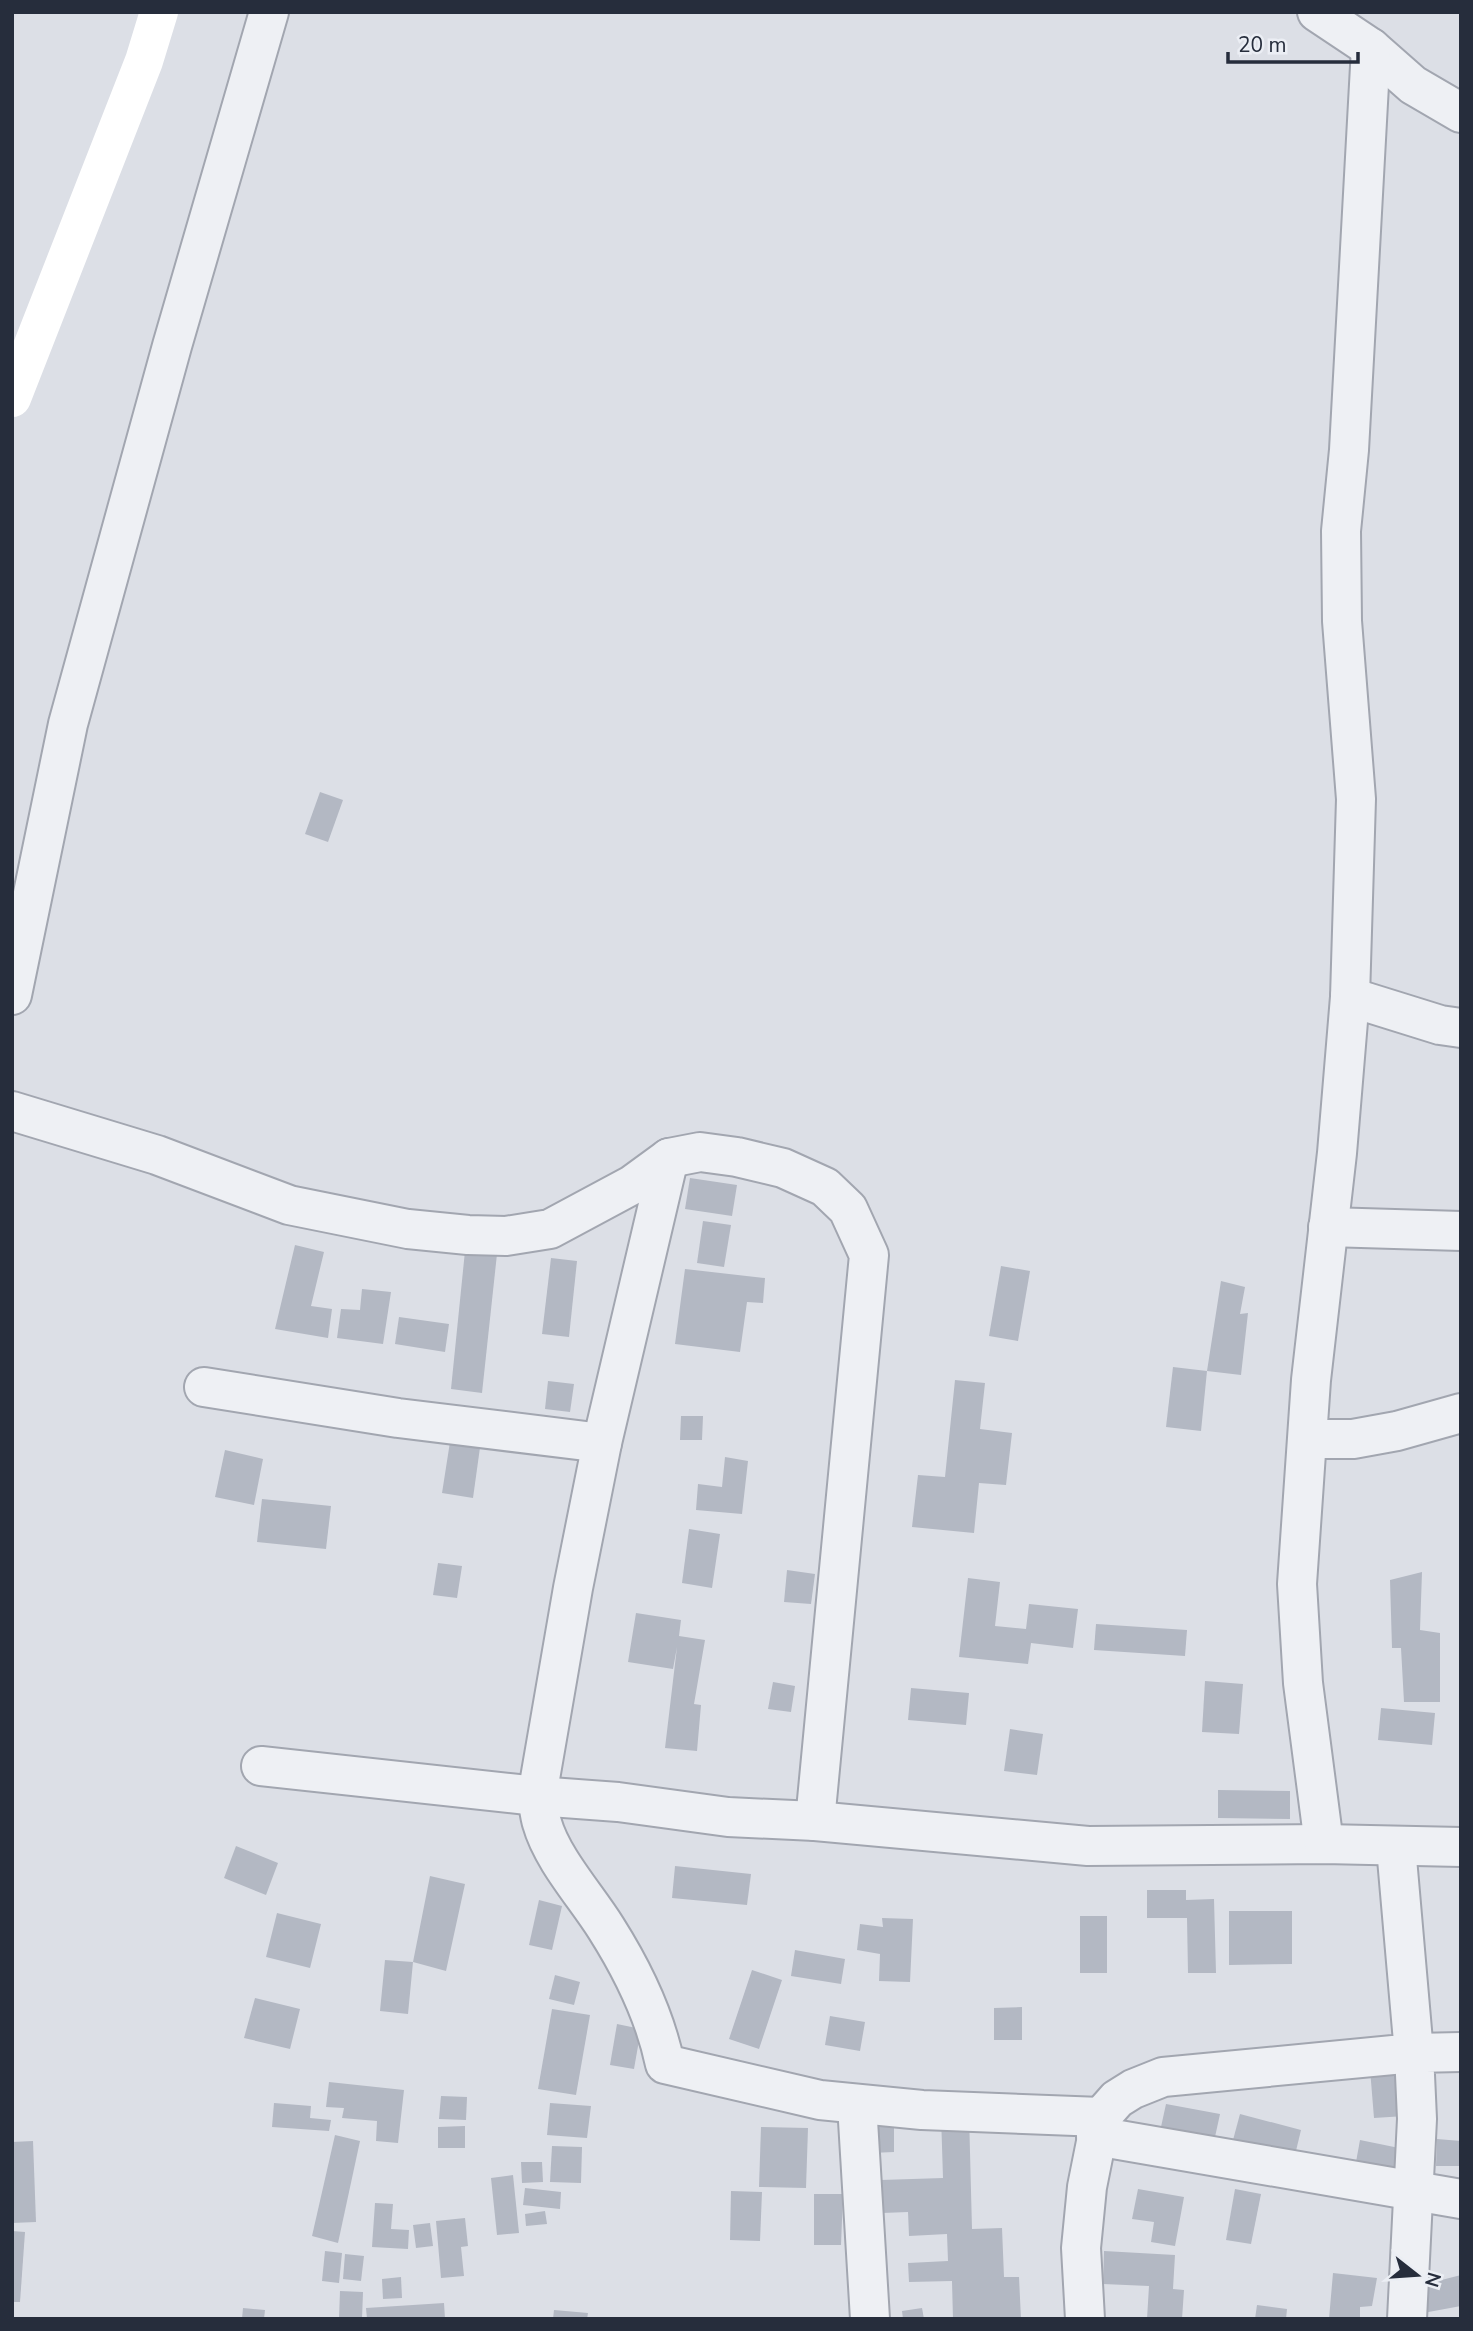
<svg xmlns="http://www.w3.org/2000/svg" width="1473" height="2331" viewBox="0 0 1473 2331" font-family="'Nunito Sans',sans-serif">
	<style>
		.building { fill: #b3b8c3 }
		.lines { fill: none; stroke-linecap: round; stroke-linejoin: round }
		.minor-casing { stroke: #a2a6b0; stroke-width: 42 }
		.minor { stroke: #eef0f4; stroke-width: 38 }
		.secondary { stroke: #fff; stroke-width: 38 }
	</style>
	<rect width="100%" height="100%" fill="#dcdfe6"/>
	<g class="building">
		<path d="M320,792L343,800L328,842L305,834Z"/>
		<path d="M690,1178L737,1185L732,1216L685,1209Z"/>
		<path d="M703,1221L731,1225L724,1267L697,1263Z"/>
		<path d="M295,1245L324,1252L311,1306L332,1309L328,1338L275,1329Z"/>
		<path d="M465,1251L497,1254L482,1393L451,1389Z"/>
		<path d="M551,1258L577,1261L569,1337L542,1334Z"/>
		<path d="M1001,1266L1030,1271L1018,1341L989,1336Z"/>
		<path d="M685,1269L765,1278L763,1303L747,1302L740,1352L675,1344Z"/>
		<path d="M1221,1281L1245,1287L1240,1314L1248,1313L1241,1375L1207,1371Z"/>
		<path d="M362,1289L391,1292L383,1344L337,1338L341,1309L360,1310Z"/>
		<path d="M399,1317L449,1324L445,1352L395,1344Z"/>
		<path d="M1173,1367L1207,1371L1201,1431L1166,1427Z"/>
		<path d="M955,1380L985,1383L980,1429L1012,1433L1006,1485L979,1483L974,1533L912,1527L918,1475L945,1477Z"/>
		<path d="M548,1381L574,1384L570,1412L545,1409Z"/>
		<path d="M681,1416H703L702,1440H680Z"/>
		<path d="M452,1429L482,1433L473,1498L442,1493Z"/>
		<path d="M225,1450L263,1459L254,1505L215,1497Z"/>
		<path d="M725,1457L748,1461L742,1514L696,1510L698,1484L722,1487Z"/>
		<path d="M262,1499L331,1506L326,1549L257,1542Z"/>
		<path d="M689,1529L720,1534L712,1588L682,1583Z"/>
		<path d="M438,1563L462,1566L457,1598L433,1595Z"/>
		<path d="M787,1570L815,1574L811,1604L784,1602Z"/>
		<path d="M1422,1572L1420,1630L1440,1633V1702H1404L1401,1648H1392L1390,1580Z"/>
		<path d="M968,1578L1000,1582L995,1626L1026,1629L1029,1604L1078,1609L1073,1648L1031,1643L1028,1664L959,1657Z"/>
		<path d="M636,1613L681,1620L679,1636L705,1640L694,1704L701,1705L697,1751L665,1748L677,1647L673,1669L628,1662Z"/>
		<path d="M1096,1624L1187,1630L1185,1656L1094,1650Z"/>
		<path d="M1205,1681L1243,1684L1239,1734L1202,1732Z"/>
		<path d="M773,1682L795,1686L791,1712L768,1709Z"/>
		<path d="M911,1688L969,1693L966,1725L908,1720Z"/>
		<path d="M1381,1708L1435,1713L1432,1745L1378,1740Z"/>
		<path d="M1010,1729L1043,1734L1037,1775L1004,1771Z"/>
		<path d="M1218,1790L1290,1791V1819L1218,1818Z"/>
		<path d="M236,1846L278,1863L266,1895L224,1878Z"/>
		<path d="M675,1866L751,1874L747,1905L672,1898Z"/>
		<path d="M430,1876L465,1884L446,1971L413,1962L408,2014L380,2011L385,1960L413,1962Z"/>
		<path d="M1147,1890H1186V1900L1214,1899L1216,1973H1188L1187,1918H1147Z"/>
		<path d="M539,1900L562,1906L552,1950L529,1945Z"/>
		<path d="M1229,1911H1292V1964L1229,1965Z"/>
		<path d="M277,1913L321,1924L310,1968L266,1957Z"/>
		<rect x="1080" y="1916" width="27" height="57"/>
		<path d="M882,1918L913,1919L910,1982L879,1981L880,1954L857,1950L860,1924L883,1927Z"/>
		<path d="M795,1950L845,1959L841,1984L791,1976Z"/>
		<path d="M752,1970L782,1980L759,2049L729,2039Z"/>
		<path d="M555,1975L580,1982L574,2005L549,1999Z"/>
		<path d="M255,1998L300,2009L290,2049L244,2038Z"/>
		<path d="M1022,2007V2040H994V2008Z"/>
		<path d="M552,2009L590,2015L576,2095L538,2089Z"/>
		<path d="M830,2016L865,2022L860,2051L825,2045Z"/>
		<path d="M617,2024L641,2029L634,2069L610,2065Z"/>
		<path d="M1402,2066L1405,2116L1374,2118L1370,2069Z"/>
		<path d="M329,2082L404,2090L398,2143L376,2141L377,2121L342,2118L344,2108L326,2107Z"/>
		<path d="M441,2096L467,2097L466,2120L439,2119Z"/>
		<path d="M274,2103L311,2106L310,2118L331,2120L329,2131L272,2127Z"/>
		<path d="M550,2103L591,2106L587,2138L547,2135Z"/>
		<path d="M1166,2104L1220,2114L1215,2137L1161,2127Z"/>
		<path d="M969,2114L972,2229L1002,2228L1004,2277H1019L1021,2319H953L952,2281L909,2282L908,2263L948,2261L947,2234L909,2236L908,2212L882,2213L881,2180L943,2178L941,2115Z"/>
		<path d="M1240,2114L1301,2130L1295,2155L1233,2140Z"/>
		<path d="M465,2126V2148H438V2127Z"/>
		<path d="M872,2126H894V2152L871,2153Z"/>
		<path d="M761,2127L808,2128L806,2188L759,2187Z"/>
		<path d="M335,2135L360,2141L338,2243L312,2236Z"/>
		<path d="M1437,2139L1461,2141V2166H1436Z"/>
		<path d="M1360,2140L1404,2149L1400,2171L1356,2162Z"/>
		<path d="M33,2141L36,2222L12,2223V2142Z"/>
		<path d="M552,2146L582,2147L581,2183L550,2182Z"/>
		<path d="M521,2162H542L543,2182L522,2183Z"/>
		<path d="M513,2175L519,2233L497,2235L491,2178Z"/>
		<path d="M525,2188L561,2192L560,2209L523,2205Z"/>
		<path d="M1138,2189L1184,2197L1175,2246L1151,2242L1154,2222L1132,2219Z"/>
		<path d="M1235,2189L1261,2194L1251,2244L1226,2240Z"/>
		<path d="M731,2191L762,2192L760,2241L730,2240Z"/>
		<path d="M814,2194H843L841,2245H814Z"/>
		<path d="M375,2203L393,2204L391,2229L409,2230L408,2249L372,2247Z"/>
		<path d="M545,2211L547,2224L526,2226L525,2214Z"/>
		<path d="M465,2218L468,2246L461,2247L464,2276L441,2278L436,2221Z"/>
		<path d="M430,2223L433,2246L416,2248L413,2225Z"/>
		<path d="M12,2231L25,2232L20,2302H12Z"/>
		<path d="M325,2251L342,2253L339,2283L322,2281Z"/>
		<path d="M1104,2251L1175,2255L1173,2289L1184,2290L1182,2319H1147L1149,2286L1103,2284Z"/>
		<path d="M345,2254L364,2256L361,2281L343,2279Z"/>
		<path d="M1333,2273L1377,2278L1372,2306L1360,2307V2319H1329Z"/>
		<path d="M1461,2275V2306L1423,2313L1422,2285Z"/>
		<path d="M401,2277L402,2298L383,2299L382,2279Z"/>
		<path d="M340,2291L363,2292L362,2319H339Z"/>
		<path d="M444,2303L445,2319H367L366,2308Z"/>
		<path d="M1257,2305L1287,2309L1286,2319H1255Z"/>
		<path d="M243,2308L265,2310L264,2319H242Z"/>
		<path d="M922,2308L924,2319H903L902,2311Z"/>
		<path d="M554,2310L588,2313L587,2319H553Z"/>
	</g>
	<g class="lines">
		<g class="minor-casing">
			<g id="minor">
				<path d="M1317,12L1371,48L1413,85L1461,113"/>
				<path d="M12,995L68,724L172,346L269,12"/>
				<path d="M1350,997L1440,1025L1461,1028"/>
				<path d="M12,1111L157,1155L289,1205L408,1229L468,1235L506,1236L550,1229L632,1185L669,1158L700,1152L737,1157L783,1168L825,1187L848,1209L869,1255L815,1821"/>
				<path d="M669,1158L602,1443L573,1588L537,1796C539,1805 539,1814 542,1823C552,1859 586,1896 606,1928C632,1969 655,2016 665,2064L820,2100L922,2110L1101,2117"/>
				<path d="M1328,1227L1461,1231"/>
				<path d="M204,1387L398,1418L602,1443"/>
				<path d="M1308,1439H1353L1397,1431L1461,1413"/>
				<path d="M261,1766L537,1796L618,1802L728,1817L815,1821L1088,1846L1324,1844L1461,1847"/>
				<path d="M1324,1844L1303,1683L1297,1584L1311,1380L1337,1153L1350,997L1356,799L1342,621L1341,531L1349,450L1371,48"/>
				<path d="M857,2104L870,2319"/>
				<path d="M1096,2136L1461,2199"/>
				<path d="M1085,2319L1081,2248L1087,2187L1101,2117L1117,2099L1133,2089L1163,2077L1414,2053L1396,1847"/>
				<path d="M1407,2319L1417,2119L1414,2053L1461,2052"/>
			</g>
		</g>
		<use href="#minor" class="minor"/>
		<path class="secondary" d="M12,398L144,61L159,12"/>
	</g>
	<rect width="1473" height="2331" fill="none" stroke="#262d3c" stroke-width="28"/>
	<g transform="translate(1417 2275) rotate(107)" stroke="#ebeef4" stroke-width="5" paint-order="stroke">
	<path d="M0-5L12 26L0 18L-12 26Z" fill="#262d3c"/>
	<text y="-10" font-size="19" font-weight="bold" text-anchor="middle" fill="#262d3c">N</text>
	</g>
	<path d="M1228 52v10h130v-10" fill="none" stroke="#262d3c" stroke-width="3.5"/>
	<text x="1238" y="52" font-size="21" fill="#262d3c" stroke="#ebeef4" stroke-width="5" paint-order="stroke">20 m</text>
</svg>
